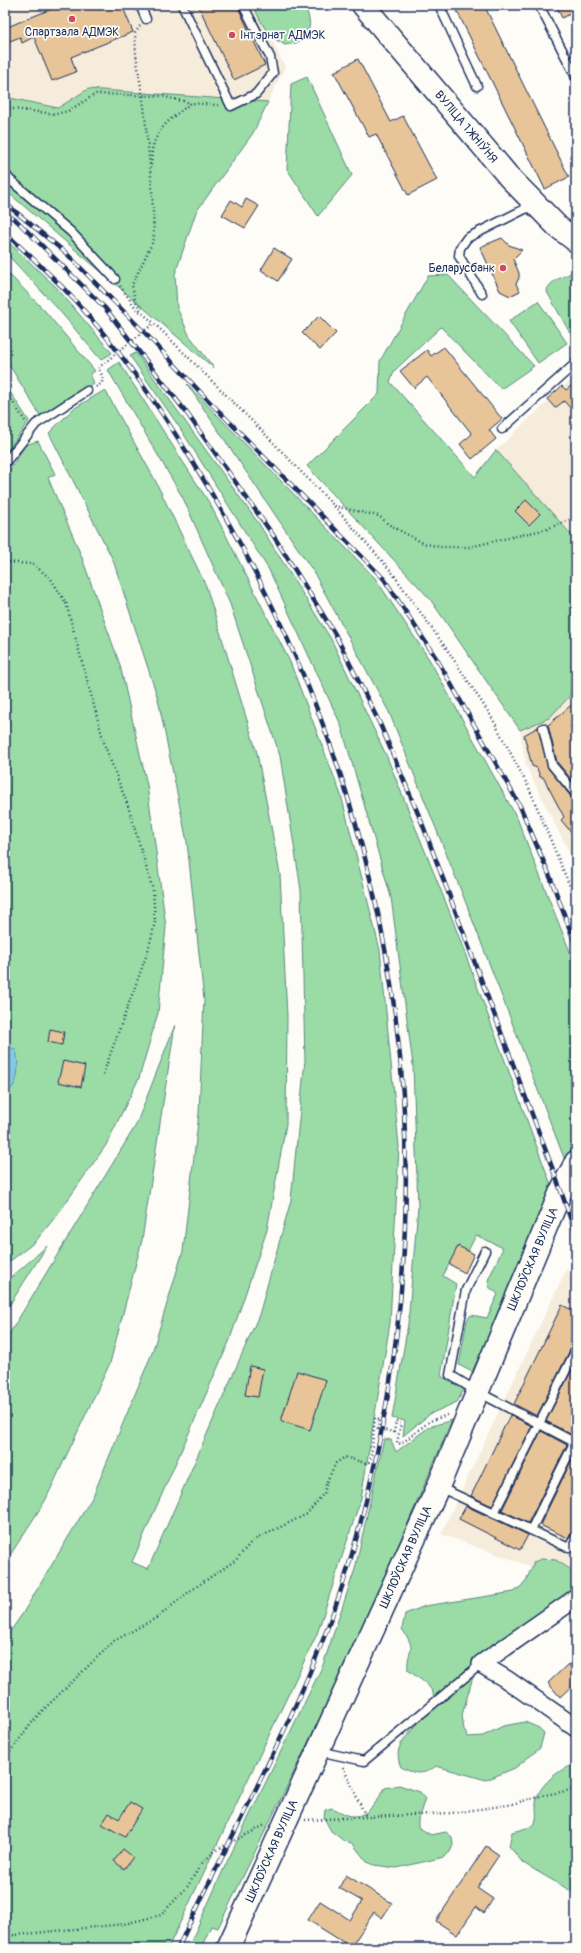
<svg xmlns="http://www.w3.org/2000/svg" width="581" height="1953" viewBox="0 0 581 1953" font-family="Pangolin,sans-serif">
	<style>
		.built { fill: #f6ecdb }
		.green { fill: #9bdca6; stroke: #5b8682 }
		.water { fill: #82cae3; stroke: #598cae }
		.building { fill: #e7c599; stroke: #1b2f5e }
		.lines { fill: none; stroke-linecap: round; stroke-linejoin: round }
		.service-casing { stroke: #1b2f5e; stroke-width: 11 }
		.minor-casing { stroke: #1b2f5e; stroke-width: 20 }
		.secondary-casing { stroke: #1b2f5e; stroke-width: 25 }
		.primary-casing { stroke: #1b2f5e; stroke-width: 25 }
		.path { stroke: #1b2f5e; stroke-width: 2.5; stroke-dasharray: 1 3; stroke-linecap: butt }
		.service { stroke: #fdfcf7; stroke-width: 8 }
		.minor { stroke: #fdfcf7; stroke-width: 17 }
		.secondary { stroke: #fdfcf7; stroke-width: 22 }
		.primary { stroke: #fdfcf7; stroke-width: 22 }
		.rail-casing { stroke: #1b2f5e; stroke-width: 4.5 }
		.rail { stroke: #fdfcf7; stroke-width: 3; stroke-dasharray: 9; stroke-linecap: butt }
		.poi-dot { fill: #d1495b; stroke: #fdfcf7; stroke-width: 1.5 }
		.labels { text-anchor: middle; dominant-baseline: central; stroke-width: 3.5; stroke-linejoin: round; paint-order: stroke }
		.poi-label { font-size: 12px; fill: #1b2f5e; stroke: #fdfcf7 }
		.street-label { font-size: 12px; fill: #1b2f5e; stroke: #fdfcf7 }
	</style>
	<rect width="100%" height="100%" fill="#fdfcf7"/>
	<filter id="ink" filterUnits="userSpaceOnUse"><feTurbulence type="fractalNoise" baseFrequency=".025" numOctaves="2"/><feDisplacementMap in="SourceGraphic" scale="8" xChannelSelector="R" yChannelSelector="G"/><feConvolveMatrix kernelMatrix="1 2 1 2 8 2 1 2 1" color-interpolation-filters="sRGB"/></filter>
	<g filter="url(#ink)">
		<g class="built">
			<path d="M5,5H255L285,67L268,102L88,89L58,108L5,97Z"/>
			<path d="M576,375V540L496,450Z"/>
			<path d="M576,653V866L526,766L520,730L549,718L570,696L573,655Z"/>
			<path d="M567,1268L576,1288V1583L441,1534Z"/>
		</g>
		<g class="green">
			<path d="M253,5H303C311,16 314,34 298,42C295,44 289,44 285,45C266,35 262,24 253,5Z"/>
			<path d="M307,77L352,175L318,216L287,169L291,84Z"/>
			<path d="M88,89L268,102L253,133L196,212L175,274L177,308L189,335L214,368L5,190V97L58,108Z"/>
			<path d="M5,239L56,287L112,353L101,360L58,309L5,252Z"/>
			<path d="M5,270L44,310L95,371L90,374L94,383L41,417L5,358Z"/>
			<path d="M571,273L576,275L575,338L570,333L547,292C547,282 563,277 571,273Z"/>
			<path d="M448,275L534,366L501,389L441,327L394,371L390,382L475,477L496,450L576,540V653L573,655L570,696L549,718L520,730L430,599L307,466L379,394L380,361L428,276Z"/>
			<path d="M538,301L567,343L538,363L509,321Z"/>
			<path d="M136,353L259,524L331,639L387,757L450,913L554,1193L472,1372L459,1365L467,1320L471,1315L487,1318L498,1294L489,1287L488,1280L503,1248L476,1235L468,1251L458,1247L443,1276L456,1284L441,1376L464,1389L457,1402L430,1414L403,1436L405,1421L392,1418L408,1324L418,1207L413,1065L391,897L341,725L269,570L180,428L130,356Z"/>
			<path d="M119,362L210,504L290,662L341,795L380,950L399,1146L390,1323L361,1498L317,1634L168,1948H5V1639L23,1613L93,1496L152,1353L183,1251L199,1113L204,1000L187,842L158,699L113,560L49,433L73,409L105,390L155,480L206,586L257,753L280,874L287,1016L286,1124L267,1230L229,1342L132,1562L148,1569L259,1315L291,1200L305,1060L301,890L280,756L230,604L183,498L108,370Z"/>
			<path d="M5,384L29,421L5,454Z"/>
			<path d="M187,384L375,578L429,659L517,818L576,967V1141L566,1163L464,898L389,712L313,571Z"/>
			<path d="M38,441L55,474L48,478L81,555L120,665L147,785L166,927L158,1013L139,1078L106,1145L60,1211L35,1242L5,1265V478L25,445Z"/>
			<path d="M175,1025L142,1240L110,1363L45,1501L5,1563V1341L136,1125Z"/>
			<path d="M47,1246L5,1312V1283Z"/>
			<path d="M452,1420L358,1640L218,1928L211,1926L201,1948H188L225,1866L323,1665L355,1569L384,1439L391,1440L396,1452L429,1427Z"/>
			<path d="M541,1559L556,1560L576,1573V1599L508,1643L492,1644L477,1663L462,1715L464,1730L468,1737L483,1736L503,1726L525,1722L539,1728L544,1733L540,1748L515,1768L486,1780L436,1766C423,1776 414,1774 401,1767C398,1761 397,1752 400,1746C406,1732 441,1707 432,1691C428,1683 415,1676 408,1670C406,1648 419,1653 402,1629L405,1614L425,1606L514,1592L525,1583L534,1562Z"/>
			<path d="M576,1764V1894L523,1863L509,1846L512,1832L534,1826C539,1816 534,1808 537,1798C541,1783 562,1767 576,1764Z"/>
			<path d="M399,1785L420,1792L425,1798L418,1820V1827L431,1835L446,1832L452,1837L453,1845L450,1852L444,1857L397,1868L374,1865L367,1862L352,1843L344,1841L331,1831L324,1818L325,1810L332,1808C338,1810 346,1816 353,1816C369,1817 378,1799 385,1788Z"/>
		</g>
		<path class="water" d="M10,1047L16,1050C19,1062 20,1088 5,1093V1048Z"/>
		<g class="building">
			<path d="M61,5H122L133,32L71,57L76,72L52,81L34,37L22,43L20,37L5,43V28Z"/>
			<path d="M198,5H237L265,65L234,80Z"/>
			<path d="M454,5H484L569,177L545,189Z"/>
			<path d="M556,5H576V11L562,18Z"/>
			<path d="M358,59L391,122L403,116L437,180L408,195L376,134L369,137L334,72Z"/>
			<path d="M246,199L259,206L245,228L222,215L231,200L242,207Z"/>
			<path d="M502,238L509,245L522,250L513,259L519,273V278L516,284L520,291L510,296L500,291L480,247Z"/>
			<path d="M274,248L292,259L278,281L261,270Z"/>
			<path d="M319,316L336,333L320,350L302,333Z"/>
			<path d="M444,347L502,419L489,430L496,439L472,459L460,444L472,434L427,377L414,388L400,371L427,350L431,356Z"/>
			<path d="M576,382V415L564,401L555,408L547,399L562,386L566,390Z"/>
			<path d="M526,500L540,514L529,525L515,511Z"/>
			<path d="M576,701V720L570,726L576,733V785L557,762L548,725Z"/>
			<path d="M538,727L548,768L572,798L576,799V838L561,820L564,817L543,777H540L537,768L532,766L524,735Z"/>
			<path d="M50,1029L64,1032L62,1045L48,1042Z"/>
			<path d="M63,1061L85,1066L81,1087L58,1082Z"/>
			<path d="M458,1246L474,1254L465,1273L449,1264Z"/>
			<path d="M562,1305L576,1312L572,1321L576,1323V1345L571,1348L537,1416L514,1404Z"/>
			<path d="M576,1362V1434L572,1435L546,1421Z"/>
			<path d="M250,1366L263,1369L258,1397L245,1395Z"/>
			<path d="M297,1371L326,1380L310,1430L281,1421Z"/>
			<path d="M510,1415L532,1426L492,1506L471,1496Z"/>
			<path d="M541,1431L567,1445L528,1523L502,1510Z"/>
			<path d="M576,1451V1530L571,1532L568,1538L540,1525Z"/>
			<path d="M466,1506L528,1535L520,1550L459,1519Z"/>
			<path d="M568,1664L576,1673V1682L560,1697L548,1683Z"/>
			<path d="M130,1802L142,1809L125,1837L102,1824L109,1813L119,1819Z"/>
			<path d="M486,1846L499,1855L477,1888L493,1899L484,1913L476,1907L457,1935L436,1921Z"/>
			<path d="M123,1849L133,1857L124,1869L114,1861Z"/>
			<path d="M346,1875L392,1903L382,1918L374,1912L351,1947L308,1920L320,1901L350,1920L362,1901L339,1888Z"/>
		</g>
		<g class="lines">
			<g class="service-casing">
				<g id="service">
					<path d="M140,5L146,19"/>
					<path d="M182,5L231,106L256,94L273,73L270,57L243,5"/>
					<path d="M439,5L477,86"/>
					<path d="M539,5L576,77"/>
					<path d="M5,173L9,179L71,232L115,279"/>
					<path d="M482,294L459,256L460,248L467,238L535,204"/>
					<path d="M502,429L576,363"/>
					<path d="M5,463L36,424L87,391"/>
					<path d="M543,728L552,765L576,794"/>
					<path d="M485,1251L466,1290L450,1375L478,1392L576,1443"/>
					<path d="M439,1487L569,1548L576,1535"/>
					<path d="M494,1513L576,1350"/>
					<path d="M531,1530L576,1439"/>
					<path d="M318,1751L364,1761L481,1664"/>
				</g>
			</g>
			<g class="minor-casing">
				<path id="minor" d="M576,1598L481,1664L506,1679L576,1728"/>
			</g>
			<g class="secondary-casing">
				<path id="secondary" d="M363,5L509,177L558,227L576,241"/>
			</g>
			<g class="primary-casing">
				<path id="primary" d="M228,1948L438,1487L561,1191L576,1162"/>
			</g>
			<g class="path">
				<path d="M140,26L135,33L136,55L144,106L152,187L154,239L132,285L135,300L141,311"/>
				<path d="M5,108L56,114L68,111L96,94L161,96L191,103"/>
				<path d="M151,165C152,159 151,151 153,146C159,125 176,115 191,103L218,105"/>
				<path d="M120,286L137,310L141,312L154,323L264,433L334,506L391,571L450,654L491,716L529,788L576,901"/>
				<path d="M96,387L102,383L103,377L98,368L154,323"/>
				<path d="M5,390L25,421"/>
				<path d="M334,506L379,516L388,524L423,543L440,547H469L491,542L547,529L576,517"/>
				<path d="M5,562L33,564L51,579L66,603L105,746L128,806L153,890L155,922L148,951L102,1077"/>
				<path d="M5,1758L38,1715L114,1641L158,1617L190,1591L236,1560L252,1541L307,1514L324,1493L327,1481L336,1463L345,1457L365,1463L369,1462L371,1457L375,1418L380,1419L378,1429L394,1432L396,1421L401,1423L397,1443L401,1444L430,1421L450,1414"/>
				<path d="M343,1767L366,1817"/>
				<path d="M305,1820L452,1813L508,1805L545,1795L576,1789"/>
				<path d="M5,1936L124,1924L161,1915L188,1886L201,1864L216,1850L265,1825"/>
			</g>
			<use href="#service" class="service"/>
			<use href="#minor" class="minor"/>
			<use href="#secondary" class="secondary"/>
			<use href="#primary" class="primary"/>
			<g class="rail-casing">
				<g id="rail">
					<path d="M5,203L67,254L144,332L203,395L384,579L438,661L520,806L551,879L576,946"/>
					<path d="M5,213L17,221L105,308L186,412L273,535L335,634L380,724L422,823L561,1191L576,1235"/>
					<path d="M5,233C26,252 47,271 66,291C129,357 178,435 223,513C409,837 455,1193 352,1554C313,1692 238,1818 178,1948"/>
				</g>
			</g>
			<use href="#rail" class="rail"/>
		</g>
	</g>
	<g class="poi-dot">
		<circle cx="72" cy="19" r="4"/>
		<circle cx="232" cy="35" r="4"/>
		<circle cx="503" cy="268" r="4"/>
	</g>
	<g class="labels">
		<g class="poi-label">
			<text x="72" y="32">Спартзала АДМЭК</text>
			<text x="240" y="35" text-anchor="start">Інтэрнат АДМЭК</text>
			<text x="495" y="268" text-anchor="end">Беларусбанк</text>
		</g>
		<g class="street-label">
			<text transform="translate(466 127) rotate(50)">ВУЛІЦА 1 ЖНІЎНЯ</text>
			<text transform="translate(533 1259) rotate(-67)">ШКЛОЎСКАЯ ВУЛІЦА</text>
			<text transform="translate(406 1557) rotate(-66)">ШКЛОЎСКАЯ ВУЛІЦА</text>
			<text transform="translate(272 1851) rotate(-66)">ШКЛОЎСКАЯ ВУЛІЦА</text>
		</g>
	</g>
	<rect width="581" height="1953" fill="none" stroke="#fdfcf7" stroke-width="20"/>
	<rect x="10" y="10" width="561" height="1933" fill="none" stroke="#1b2f5e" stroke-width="1.5" filter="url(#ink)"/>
</svg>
